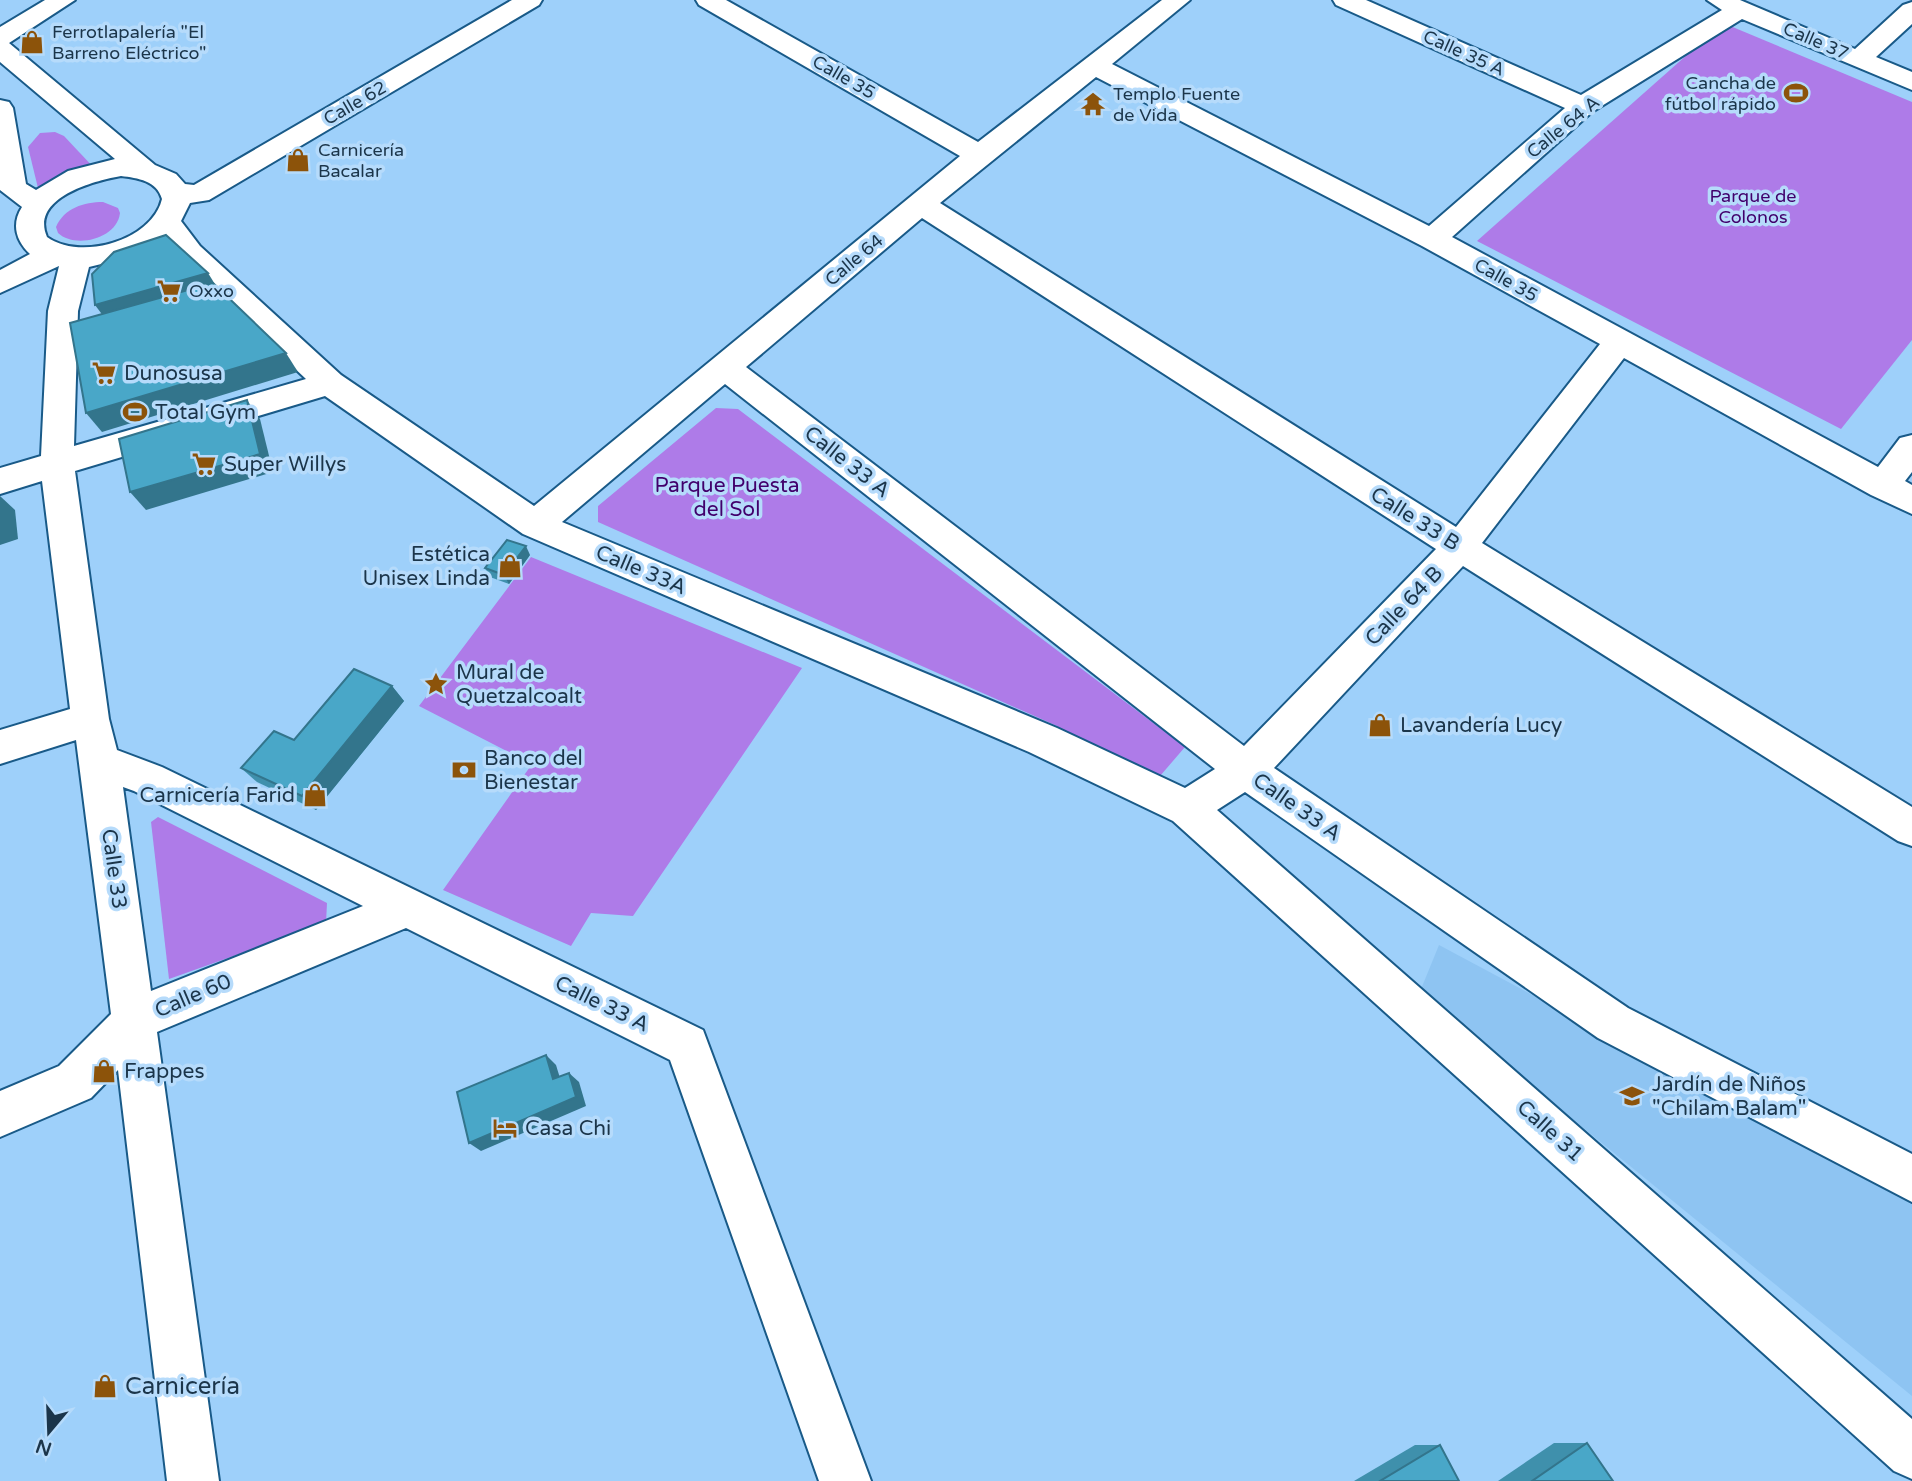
<svg xmlns="http://www.w3.org/2000/svg" width="1912" height="1481" viewBox="0 0 1912 1481" font-family="'Varela Round',sans-serif">
	<style>
		.built { fill: #8ec4f2 }
		.green { fill: #ae7be8 }
		.lines { fill: none; stroke-linecap: round; stroke-linejoin: round }
		.minor-casing { stroke: #195a88; stroke-width: 4 }
		.minor { fill: #fff; fill-rule: evenodd }
		.wall { fill: #3f90ac }
		.shaded-wall { fill: #33758c }
		.building { fill: #49a7c8; stroke: #33758c; stroke-width: 2 }
		.labels { text-anchor: middle; dominant-baseline: central; stroke-width: 7; stroke-linejoin: round; paint-order: stroke }
		.far-poi-label { font-size: 18px; fill: #1b354a; stroke: #b6dbfb; text-anchor: start }
		.far-street-label { font-size: 18px; fill: #1b354a; stroke: #b6dbfb }
		.far-park-label { font-size: 18px; fill: #41006c; stroke: #b6dbfb }
		.poi-label { font-size: 21px; fill: #1b354a; stroke: #b6dbfb; text-anchor: start }
		.street-label { font-size: 21px; fill: #1b354a; stroke: #b6dbfb }
		.park-label { font-size: 21px; fill: #41006c; stroke: #b6dbfb }
		.near-poi-label { font-size: 24px; fill: #1b354a; stroke: #b6dbfb; text-anchor: start }
	</style>
	<rect width="100%" height="100%" fill="#9ed0fa"/>
	<path class="built" d="M1439,945L1912,1198V1396L1419,994Z"/>
	<g class="green">
		<path d="M1723,23L1912,102V340L1841,429L1477,241Z"/>
		<path d="M55,132L64,136L95,169L38,188L28,147L40,133Z"/>
		<path d="M103,202L118,208L120,213C117,239 75,249 58,233L56,227C64,208 84,202 103,202Z"/>
		<path d="M716,408L738,409L1185,747L1148,790L1057,726L598,522V506Z"/>
		<path d="M531,557L802,668L633,916L591,913L571,946L443,890L532,764L419,706Z"/>
		<path d="M158,817L327,903L326,923L169,979L151,822Z"/>
	</g>
	<g class="lines">
		<g class="minor-casing">
			<path id="minor" d="M45,0H75L9,43L155,165L176,174L185,184L194,185L512,0H542L539,5L209,200L190,203L181,221L200,246L341,375L534,506L960,156L699,5L696,0H726L978,142L1162,0H1190L1112,64L1429,226L1565,108L1336,5L1333,0H1366L1581,95L1722,10L1707,0H1740L1855,49L1903,5L1912,2V24L1876,57L1912,72V90L1742,19L1592,112L1452,237L1878,467L1900,438L1912,435V472L1905,481L1912,485V514L1871,495L1624,358L1482,543L1912,807V846L1898,841L1463,566L1274,768L1628,1008L1912,1154V1202L1598,1038L1245,792L1217,810L1912,1419V1479L1894,1471L1173,821L1029,752L523,534L325,396L75,471L109,719L117,750L162,767L703,1030L871,1481H819L670,1060L406,928L157,1032L219,1481H167L118,1070L91,1098L0,1137V1091L59,1066L111,1014L76,740L0,764V730L70,709L42,481L0,494V468L41,456L48,311L59,266L0,293V270L30,254C16,241 11,224 22,207L0,190V100L9,102L13,108L26,184L36,190L68,171L115,159L0,62V27ZM1096,77L1422,246L1600,344L1456,527L940,203ZM121,176C138,178 157,181 162,199C152,241 80,261 47,237C30,198 93,181 121,176ZM922,218L1436,549L1244,746L746,367ZM164,239L180,260L306,379L74,446L78,311L89,267L134,256ZM725,384L1215,769L1185,788L1057,728L562,522ZM123,787L134,791L363,906L151,991Z"/>
		</g>
		<use href="#minor" class="minor"/>
	</g>
	<g class="wall">
		<path d="M530,555L509,584L490,577L485,568Z"/>
		<path d="M392,686L404,701L316,810L257,782L241,768Z"/>
		<path d="M1554,1443H1587L1613,1481H1498Z"/>
		<path d="M1415,1445H1440L1459,1481H1354Z"/>
	</g>
	<g class="shaded-wall">
		<path d="M208,273L226,302L116,333L95,305Z"/>
		<path d="M286,353L298,372L102,432L86,413Z"/>
		<path d="M247,400L260,419L273,472L146,510L130,492Z"/>
		<path d="M0,496L15,510L18,539L0,545Z"/>
		<path d="M526,546L530,555L509,584L504,575Z"/>
		<path d="M392,686L404,701L316,810L302,796Z"/>
		<path d="M546,1055L556,1065L563,1088L553,1079Z"/>
		<path d="M569,1073L579,1082L586,1106L481,1151L469,1143Z"/>
	</g>
	<g class="building">
		<path d="M166,235L208,273L95,305L92,274L114,252Z"/>
		<path d="M213,283L286,353L86,413L70,323Z"/>
		<path d="M247,400L260,454L130,492L119,439Z"/>
		<path d="M507,540L526,546L504,575L485,568Z"/>
		<path d="M354,669L392,686L302,796L241,768L274,731L294,740Z"/>
		<path d="M546,1055L553,1079L569,1073L576,1097L469,1143L457,1092Z"/>
		<path d="M1587,1443L1613,1481H1532Z"/>
		<path d="M1440,1445L1459,1481H1380Z"/>
	</g>
	<defs>
		<g id="shop-bare" transform="scale(1.89)"><path d="M-5-2.5h2.3a2.7 3.5 0 0 1 5.4 0H5L5.5 6h-11ZM-1.5-2.5h3a1.5 2.3 0 0 0-3 0Z" fill="#8c530a" stroke="#b6dbfb" stroke-width="2.5" paint-order="stroke"/></g>
		<g id="stadium-bare" transform="scale(1.89)"><path d="M0-5a6.5 5 0 1 0 0 10a6.5 5 0 1 0 0-10ZM-3.5-1.8h7v3.6h-7Z" fill="#8c530a" stroke="#b6dbfb" stroke-width="2.5" paint-order="stroke"/></g>
		<g id="temple-bare" transform="scale(1.89)"><path d="M0-6L5-2H3V0L6.5 2.5H4V6H1.5V3h-3V6H-4V2.5H-6.5L-3 0V-2H-5Z" fill="#8c530a" stroke="#b6dbfb" stroke-width="2.5" paint-order="stroke"/></g>
		<g id="supermarket-bare" transform="scale(1.89)"><path d="M-6-5.5h2.5l.6 2H6L4.5 2H-2.5L-4.4-4H-6ZM-1.5 3.2a1.3 1.3 0 1 0 .1 0ZM3 3.2a1.3 1.3 0 1 0 .1 0Z" fill="#8c530a" stroke="#b6dbfb" stroke-width="2.5" paint-order="stroke"/></g>
		<g id="sight-bare" transform="scale(1.89)"><path d="M0-6L1.8-2.2L6-1.7L2.9 1.2L3.7 5.4L0 3.3L-3.7 5.4L-2.9 1.2L-6-1.7L-1.8-2.2Z" fill="#8c530a" stroke="#b6dbfb" stroke-width="2.5" paint-order="stroke"/></g>
		<g id="bank-bare" transform="scale(1.89)"><path d="M-6-4H6V4H-6ZM0-2.3a2.3 2.3 0 1 0 0 4.6a2.3 2.3 0 1 0 0-4.6Z" fill="#8c530a" stroke="#b6dbfb" stroke-width="2.5" paint-order="stroke"/></g>
		<g id="school-bare" transform="scale(1.89)"><path d="M0-5L7-2L0 1L-7-2ZM-4 1L0 2.5L4 1V4Q0 6-4 4Z" fill="#8c530a" stroke="#b6dbfb" stroke-width="2.5" paint-order="stroke"/></g>
		<g id="hotel-bare" transform="scale(1.89)"><path d="M-6-4.5h1.5V1H6V5H4.5V3h-9V5H-6ZM-4 0a1.8 1.8 0 1 1 3.6 0ZM.5 0V-2.5h3Q6-2.5 6 0Z" fill="#8c530a" stroke="#b6dbfb" stroke-width="2.5" paint-order="stroke"/></g>
	</defs>
	<g fill-rule="evenodd">
		<use href="#shop-bare" x="32" y="42"/>
		<use href="#stadium-bare" x="1796" y="93"/>
		<use href="#temple-bare" x="1093" y="104"/>
		<use href="#shop-bare" x="298" y="160"/>
		<use href="#supermarket-bare" x="169" y="291"/>
		<use href="#supermarket-bare" x="104" y="373"/>
		<use href="#stadium-bare" x="135" y="412"/>
		<use href="#supermarket-bare" x="204" y="464"/>
		<use href="#shop-bare" x="510" y="566"/>
		<use href="#sight-bare" x="436" y="684"/>
		<use href="#shop-bare" x="1380" y="725"/>
		<use href="#bank-bare" x="464" y="770"/>
		<use href="#shop-bare" x="315" y="795"/>
		<use href="#shop-bare" x="104" y="1071"/>
		<use href="#school-bare" x="1632" y="1096"/>
		<use href="#hotel-bare" x="505" y="1128"/>
		<use href="#shop-bare" x="105" y="1386"/>
	</g>
	<g class="labels">
		<g class="far-poi-label">
			<text x="52" y="32">Ferrotlapalería "El<tspan x="52" dy="21">Barreno Eléctrico"</tspan></text>
			<text x="1776" y="83" text-anchor="end">Cancha de<tspan x="1776" dy="21">fútbol rápido</tspan></text>
			<text x="1113" y="94">Templo Fuente<tspan x="1113" dy="21">de Vida</tspan></text>
			<text x="318" y="150">Carnicería<tspan x="318" dy="21">Bacalar</tspan></text>
			<text x="189" y="291">Oxxo</text>
		</g>
		<g class="far-street-label">
			<text transform="translate(1816 41) rotate(23)">Calle 37</text>
			<text transform="translate(1464 53) rotate(24)">Calle 35 A</text>
			<text transform="translate(844 77) rotate(30)">Calle 35</text>
			<text transform="translate(355 103) rotate(-30)">Calle 62</text>
			<text transform="translate(1563 127) rotate(-39)">Calle 64 A</text>
			<text transform="translate(854 260) rotate(-40)">Calle 64</text>
			<text transform="translate(1506 280) rotate(29)">Calle 35</text>
		</g>
		<g class="far-park-label">
			<text x="1753" y="196">Parque de<tspan x="1753" dy="21">Colonos</tspan></text>
		</g>
		<g class="poi-label">
			<text x="124" y="373">Dunosusa</text>
			<text x="155" y="412">Total Gym</text>
			<text x="224" y="464">Super Willys</text>
			<text x="490" y="554" text-anchor="end">Estética<tspan x="490" dy="24">Unisex Linda</tspan></text>
			<text x="456" y="672">Mural de<tspan x="456" dy="24">Quetzalcoalt</tspan></text>
			<text x="1400" y="725">Lavandería Lucy</text>
			<text x="484" y="758">Banco del<tspan x="484" dy="24">Bienestar</tspan></text>
			<text x="295" y="795" text-anchor="end">Carnicería Farid</text>
			<text x="124" y="1071">Frappes</text>
			<text x="1652" y="1084">Jardín de Niños<tspan x="1652" dy="24">"Chilam Balam"</tspan></text>
			<text x="525" y="1128">Casa Chi</text>
		</g>
		<g class="street-label">
			<text transform="translate(847 462) rotate(38)">Calle 33 A</text>
			<text transform="translate(1415 519) rotate(32)">Calle 33 B</text>
			<text transform="translate(641 570) rotate(23)">Calle 33A</text>
			<text transform="translate(1404 606) rotate(-46)">Calle 64 B</text>
			<text transform="translate(1297 807) rotate(35)">Calle 33 A</text>
			<text transform="translate(114 869) rotate(82)">Calle 33</text>
			<text transform="translate(193 996) rotate(-23)">Calle 60</text>
			<text transform="translate(602 1004) rotate(26)">Calle 33 A</text>
			<text transform="translate(1550 1131) rotate(42)">Calle 31</text>
		</g>
		<g class="park-label">
			<text x="727" y="485">Parque Puesta<tspan x="727" dy="24">del Sol</tspan></text>
		</g>
		<g class="near-poi-label">
			<text x="125" y="1386">Carnicería</text>
		</g>
	</g>
	<g transform="translate(49 1432) rotate(199)" stroke="#b6dbfb" stroke-width="5" paint-order="stroke">
	<path d="M0-5L12 26L0 18L-12 26Z" fill="#1b354a"/>
	<text y="-10" font-size="19" font-weight="bold" text-anchor="middle" fill="#1b354a">N</text>
	</g>
</svg>
